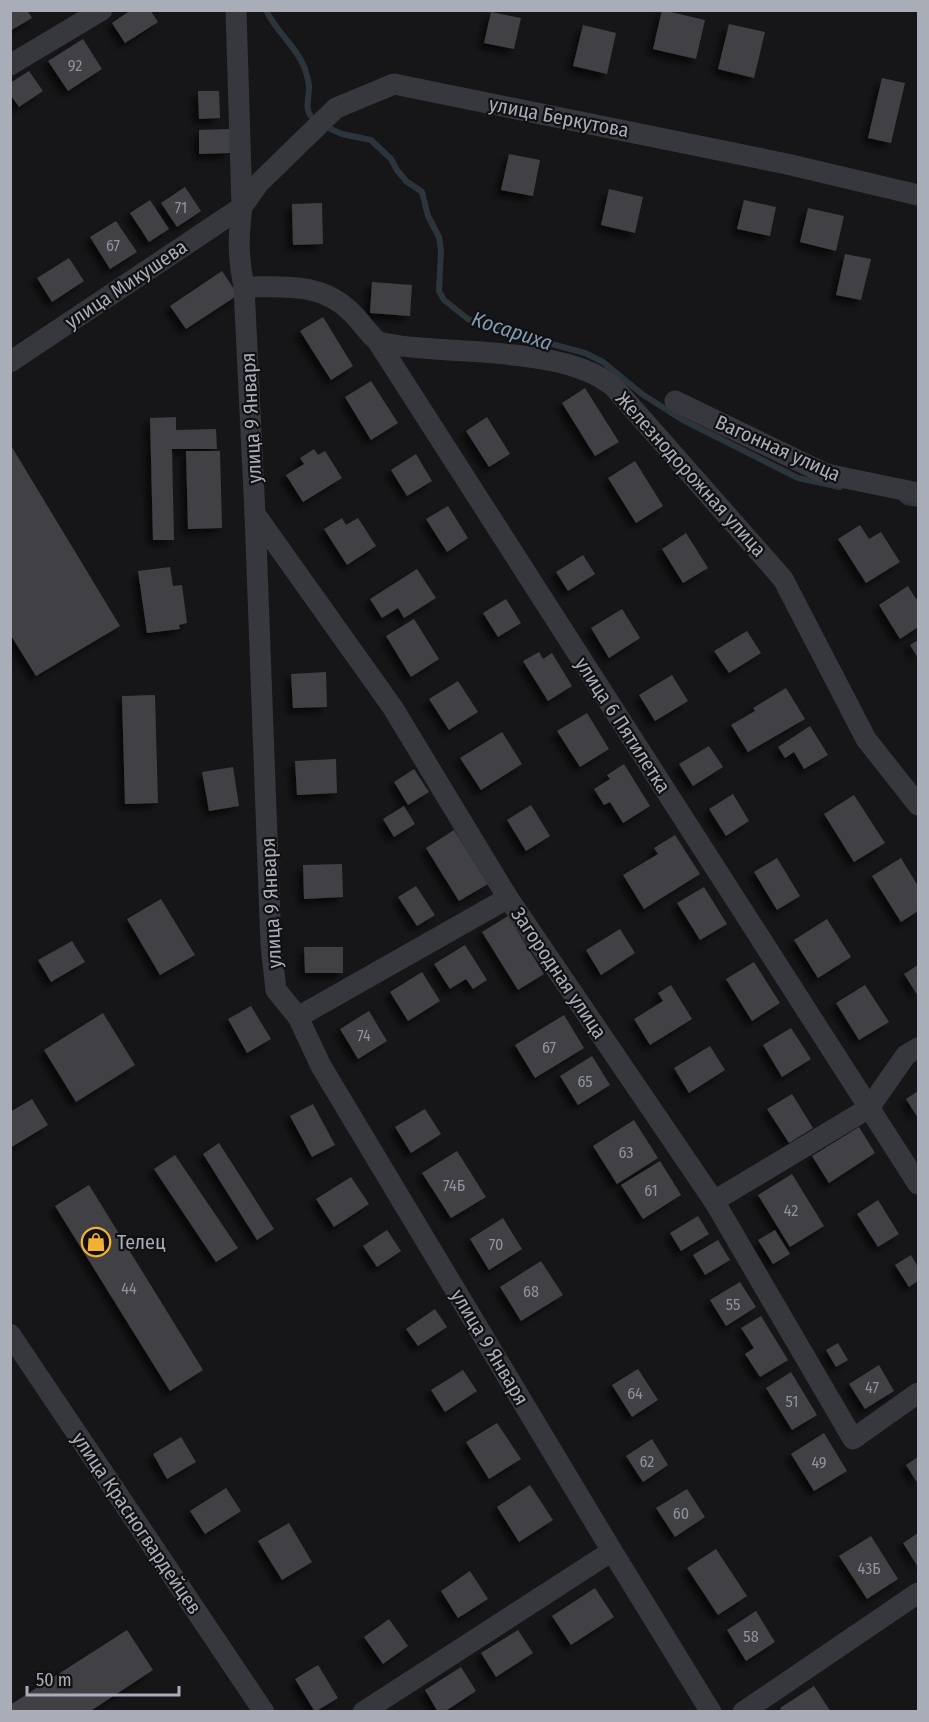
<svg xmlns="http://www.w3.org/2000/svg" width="929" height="1722" viewBox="0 0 929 1722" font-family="'Fira Sans Condensed',sans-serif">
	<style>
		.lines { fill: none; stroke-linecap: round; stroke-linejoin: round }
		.stream { stroke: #2c353c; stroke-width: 6 }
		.building { fill: #404145; filter: url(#shadow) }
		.minor { stroke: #37383d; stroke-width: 21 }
		.labels { text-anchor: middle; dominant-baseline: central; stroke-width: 4.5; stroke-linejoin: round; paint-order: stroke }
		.number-label { font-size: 16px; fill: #8e929b }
		.street-label { font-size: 20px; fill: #a8adb8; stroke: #111113 }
		.poi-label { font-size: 20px; fill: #a8adb8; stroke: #111113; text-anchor: start }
		.water-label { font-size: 21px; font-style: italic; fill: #7f9bb3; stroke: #111113 }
	</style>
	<defs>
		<filter id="shadow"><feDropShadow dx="-5.5" dy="5.5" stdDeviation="3" flood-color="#0009"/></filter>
	</defs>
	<rect width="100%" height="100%" fill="#161618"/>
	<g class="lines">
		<g class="stream">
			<path d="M266,10C276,32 297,47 305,69C306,74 309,81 309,87C309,101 303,110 315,121"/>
			<path d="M324,126L342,134L371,140L391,159L397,170L406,181L422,192L428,216L439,237L441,250L439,291L444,300L468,319L485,326L585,353L603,362L642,394L681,419L798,478L840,487"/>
			<path d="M900,497L906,502L918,504"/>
		</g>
	</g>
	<g class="building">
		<path d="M10,10H27L32,18L10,31Z"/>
		<path d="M131,10H150L158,22L125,43L112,23Z"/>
		<path d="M662,10L705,20L696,59L653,49Z"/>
		<path d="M491,12L521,18L514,49L484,43Z"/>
		<path d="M729,24L765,32L754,78L718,69Z"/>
		<path d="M583,25L616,33L607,74L573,66Z"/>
		<path d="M83,39L102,69L68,91L48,61Z"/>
		<path d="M29,71L43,91L19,107L10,94V83Z"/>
		<path d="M882,78L905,83L891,143L868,138Z"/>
		<path d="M198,91H219L220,118L199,119Z"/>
		<path d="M230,129V153L199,154V130Z"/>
		<path d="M509,154L540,160L533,196L501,190Z"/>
		<path d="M185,187L201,211L177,227L161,203Z"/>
		<path d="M609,189L643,197L635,233L601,225Z"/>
		<path d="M150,200L169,229L149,242L130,213Z"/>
		<path d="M744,200L776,207L770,236L737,229Z"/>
		<path d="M322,203L323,244L293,245L292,204Z"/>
		<path d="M808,208L844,216L836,251L800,242Z"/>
		<path d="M116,221L137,252L110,269L90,237Z"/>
		<path d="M845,254L871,259L861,300L836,295Z"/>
		<path d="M69,258L84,281L52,302L37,278Z"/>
		<path d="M222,271L238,295L186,329L170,306Z"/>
		<path d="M372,282L412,285L410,316L370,313Z"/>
		<path d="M323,317L353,366L331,380L300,331Z"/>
		<path d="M371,381L398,423L371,440L345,397Z"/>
		<path d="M585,388L619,442L595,456L562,403Z"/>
		<path d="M176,417V430L216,429L217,449H172L174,540H153L150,418Z"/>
		<path d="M487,417L510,454L489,467L466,431Z"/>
		<path d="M10,444L120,626L36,676L10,634Z"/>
		<path d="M314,449L318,455L325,451L342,478L303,502L286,475L304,464L300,458Z"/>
		<path d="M186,451H220L222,528L188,529Z"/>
		<path d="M416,454L432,481L407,496L391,470Z"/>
		<path d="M635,461L663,506L636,523L608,478Z"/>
		<path d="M448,506L468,538L447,552L426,519Z"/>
		<path d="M342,518L346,525L358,518L376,546L347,565L324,529Z"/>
		<path d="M860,525L869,539L881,532L900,562L866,583L838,539Z"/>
		<path d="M686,533L708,568L683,583L662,549Z"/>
		<path d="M583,555L595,574L568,591L556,572Z"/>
		<path d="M170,567L173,586L182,585L187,623L179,625L180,629L147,633L138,571Z"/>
		<path d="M417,569L436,598L404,618L398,608L382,618L370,599Z"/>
		<path d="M908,586L916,599L918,597V627L900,639L879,605Z"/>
		<path d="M506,599L521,623L498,637L483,613Z"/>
		<path d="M622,609L640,638L609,658L591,628Z"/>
		<path d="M414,619L439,659L411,677L386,636Z"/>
		<path d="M747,631L761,653L729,673L714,651Z"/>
		<path d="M918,640V658L910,645Z"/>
		<path d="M539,652L543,659L552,653L572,686L548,701L523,661Z"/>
		<path d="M326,672L327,707L293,708L291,674Z"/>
		<path d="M672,675L688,701L655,721L639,695Z"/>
		<path d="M458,681L478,712L449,730L429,699Z"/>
		<path d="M786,688L805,719L748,752L731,725L755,711L753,708Z"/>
		<path d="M155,695L158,803L125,804L122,696Z"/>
		<path d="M587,713L609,749L580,767L557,731Z"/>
		<path d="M810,726L828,755L804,769L794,752L785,758L778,747Z"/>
		<path d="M502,732L522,764L481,790L460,758Z"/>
		<path d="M709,746L723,767L693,786L679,764Z"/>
		<path d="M336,759L337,793L297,795L295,761Z"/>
		<path d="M624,764L650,806L623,823L610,802L604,805L594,789L610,779L607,775Z"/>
		<path d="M233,767L239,806L209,811L202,772Z"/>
		<path d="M414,769L429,792L408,805L394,782Z"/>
		<path d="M733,794L749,821L726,836L709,809Z"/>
		<path d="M854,795L885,843L854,862L824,814Z"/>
		<path d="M531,805L550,836L526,851L507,820Z"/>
		<path d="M404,806L415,824L394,837L383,819Z"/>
		<path d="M454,830L488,884L459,901L426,848Z"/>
		<path d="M675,835L700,874L644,909L623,875L658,854L654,848Z"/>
		<path d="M777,858L800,896L777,910L754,872Z"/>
		<path d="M901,858L918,886V911L901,922L872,876Z"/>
		<path d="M342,864L343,897L304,899L303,865Z"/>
		<path d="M416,886L435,915L417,926L398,897Z"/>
		<path d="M704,887L727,924L700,940L677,903Z"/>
		<path d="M161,899L195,955L160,975L127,919Z"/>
		<path d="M508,916L544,974L518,990L482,932Z"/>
		<path d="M827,919L851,957L818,978L794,940Z"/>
		<path d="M620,929L635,953L601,975L586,950Z"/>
		<path d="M72,941L85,962L51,982L38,960Z"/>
		<path d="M465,945L487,980L473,989L466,979L450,989L434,964Z"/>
		<path d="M304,947H343V973H305Z"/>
		<path d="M754,962L780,1003L752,1021L726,979Z"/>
		<path d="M918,965V996L904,974Z"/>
		<path d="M422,972L440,1001L408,1021L390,992Z"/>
		<path d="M671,985L692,1019L650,1045L634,1019L663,1001L658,993Z"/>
		<path d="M865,985L889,1022L859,1040L836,1003Z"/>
		<path d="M251,1006L271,1039L247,1053L228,1019Z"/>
		<path d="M369,1011L387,1041L358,1059L340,1029Z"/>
		<path d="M103,1013L135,1065L76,1102L44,1050Z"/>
		<path d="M564,1015L584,1048L535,1078L515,1045Z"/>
		<path d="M791,1028L811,1059L782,1077L763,1045Z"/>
		<path d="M710,1046L725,1070L689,1093L674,1068Z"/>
		<path d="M592,1056L610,1085L578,1105L560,1076Z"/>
		<path d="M918,1091V1118L906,1099Z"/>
		<path d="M792,1094L813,1128L789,1143L767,1109Z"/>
		<path d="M32,1099L48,1125L10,1148V1112Z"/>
		<path d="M313,1104L335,1145L312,1157L290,1116Z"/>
		<path d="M425,1109L441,1134L411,1153L395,1127Z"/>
		<path d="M634,1120L658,1158L617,1184L593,1146Z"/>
		<path d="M859,1127L875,1153L829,1183L812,1156Z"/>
		<path d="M219,1143L274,1229L257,1240L203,1154Z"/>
		<path d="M457,1151L486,1197L451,1218L422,1173Z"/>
		<path d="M175,1155L238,1248L216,1262L154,1169Z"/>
		<path d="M660,1161L681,1195L643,1219L621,1185Z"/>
		<path d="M792,1174L824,1226L790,1247L758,1195Z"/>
		<path d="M351,1177L369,1204L334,1227L316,1199Z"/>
		<path d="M89,1185L203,1370L170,1391L55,1206Z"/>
		<path d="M878,1200L899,1234L878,1247L857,1214Z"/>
		<path d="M698,1216L709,1234L681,1251L670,1233Z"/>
		<path d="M503,1218L522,1249L489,1270L470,1239Z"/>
		<path d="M387,1230L401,1251L377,1267L363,1246Z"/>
		<path d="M775,1230L790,1254L773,1264L758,1240Z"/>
		<path d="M718,1240L730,1260L705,1275L693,1255Z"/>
		<path d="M911,1255L918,1267V1281L909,1287L895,1265Z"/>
		<path d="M541,1261L563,1295L521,1321L500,1287Z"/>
		<path d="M740,1282L756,1307L726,1326L710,1300Z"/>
		<path d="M435,1309L447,1327L418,1346L406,1329Z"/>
		<path d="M761,1316L788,1360L760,1377L745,1354L754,1348L741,1328Z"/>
		<path d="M838,1343L848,1360L836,1367L826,1350Z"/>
		<path d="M879,1365L894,1391L865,1409L849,1384Z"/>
		<path d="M638,1369L658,1400L632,1417L612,1385Z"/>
		<path d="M463,1370L477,1391L445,1412L431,1390Z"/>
		<path d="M791,1372L817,1415L792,1430L766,1388Z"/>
		<path d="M497,1423L521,1459L489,1479L466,1442Z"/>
		<path d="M824,1433L847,1471L814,1491L791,1454Z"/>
		<path d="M181,1437L196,1462L167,1479L153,1454Z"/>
		<path d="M652,1439L668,1465L643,1482L626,1456Z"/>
		<path d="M918,1457V1484L906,1465Z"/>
		<path d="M530,1485L553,1520L519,1542L497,1507Z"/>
		<path d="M226,1488L241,1511L205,1534L190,1511Z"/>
		<path d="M687,1489L705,1517L675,1537L656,1508Z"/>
		<path d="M289,1523L312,1562L282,1580L258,1541Z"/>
		<path d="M918,1533V1567L903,1543Z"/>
		<path d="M871,1536L898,1579L867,1599L839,1556Z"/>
		<path d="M716,1549L747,1596L718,1615L687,1568Z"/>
		<path d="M470,1571L488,1599L458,1618L441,1591Z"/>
		<path d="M595,1588L614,1617L571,1645L552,1616Z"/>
		<path d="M756,1611L775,1642L746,1661L727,1630Z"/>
		<path d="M389,1619L408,1646L383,1664L364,1637Z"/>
		<path d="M127,1630L153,1670L89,1712H10V1705Z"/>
		<path d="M518,1630L533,1653L496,1677L481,1653Z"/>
		<path d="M318,1665L338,1698L315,1712L295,1679Z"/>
		<path d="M461,1667L476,1691L444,1712H438L425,1690Z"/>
		<path d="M814,1686L831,1712H782L780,1708Z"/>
	</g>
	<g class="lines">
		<g class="minor">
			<path d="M236,10L242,207C238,237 238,257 244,287L255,514L271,945L276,990L298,1017L321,1066L612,1551L711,1712"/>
			<path d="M10,65L102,10"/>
			<path d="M244,287C284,287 322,282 352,313C359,319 373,340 380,342C402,348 427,348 449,350C488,352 554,356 589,372C598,375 605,381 613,386L783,579L866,739L918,805"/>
			<path d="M378,342L918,1184"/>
			<path d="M10,362L242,207L259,183L336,108L394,84L787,164L918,195"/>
			<path d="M675,401L826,474L918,493"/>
			<path d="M255,514L393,708L508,898L714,1201L853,1439L918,1393"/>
			<path d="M298,1017L508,898"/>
			<path d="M714,1201L869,1108L906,1055L918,1048"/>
			<path d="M10,1334L264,1712"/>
			<path d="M363,1712L612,1551"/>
			<path d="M743,1712L918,1593"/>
		</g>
	</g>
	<defs>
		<g id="shop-ring" transform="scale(1.5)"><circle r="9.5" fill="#111113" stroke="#f2b134" stroke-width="1.5"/><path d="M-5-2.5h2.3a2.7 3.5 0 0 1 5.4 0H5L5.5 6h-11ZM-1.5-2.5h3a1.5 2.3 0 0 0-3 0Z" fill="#f2b134"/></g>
	</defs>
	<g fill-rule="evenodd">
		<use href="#shop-ring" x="96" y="1242"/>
	</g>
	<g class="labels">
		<g class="number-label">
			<text x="75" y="65">92</text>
			<text x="181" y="207">71</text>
			<text x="113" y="245">67</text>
			<text x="364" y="1035">74</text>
			<text x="549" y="1047">67</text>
			<text x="585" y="1081">65</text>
			<text x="626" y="1152">63</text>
			<text x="454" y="1185">74Б</text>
			<text x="651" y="1190">61</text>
			<text x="791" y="1210">42</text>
			<text x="496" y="1244">70</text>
			<text x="129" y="1288">44</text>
			<text x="531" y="1291">68</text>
			<text x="733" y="1304">55</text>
			<text x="872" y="1387">47</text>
			<text x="635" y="1393">64</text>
			<text x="792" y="1401">51</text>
			<text x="647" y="1461">62</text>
			<text x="819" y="1462">49</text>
			<text x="681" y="1513">60</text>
			<text x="869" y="1568">43Б</text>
			<text x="751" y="1636">58</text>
		</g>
		<g class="street-label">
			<text transform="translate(559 117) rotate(11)">улица Беркутова</text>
			<text transform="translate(126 284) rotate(-34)">улица Микушева</text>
			<text transform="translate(251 418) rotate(-93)">улица 9 Января</text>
			<text transform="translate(778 448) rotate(24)">Вагонная улица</text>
			<text transform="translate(691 474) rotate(48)">Железнодорожная улица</text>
			<text transform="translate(623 725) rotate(57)">улица 6 Пятилетка</text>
			<text transform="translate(271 903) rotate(-93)">улица 9 Января</text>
			<text transform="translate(559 973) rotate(56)">Загородная улица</text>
			<text transform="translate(490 1347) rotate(59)">улица 9 Января</text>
			<text transform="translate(137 1523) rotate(56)">улица Красногвардейцев</text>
		</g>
		<g class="poi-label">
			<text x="117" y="1242">Телец</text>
		</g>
		<g class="water-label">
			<text transform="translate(512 331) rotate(18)">Косариха</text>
		</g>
	</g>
	<rect width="929" height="1722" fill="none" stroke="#a8adb8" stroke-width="24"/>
	<path d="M27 1686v9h152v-9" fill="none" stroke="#a8adb8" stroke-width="3"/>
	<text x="36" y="1686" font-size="18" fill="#a8adb8" stroke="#111113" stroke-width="4.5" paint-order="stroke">50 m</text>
</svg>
